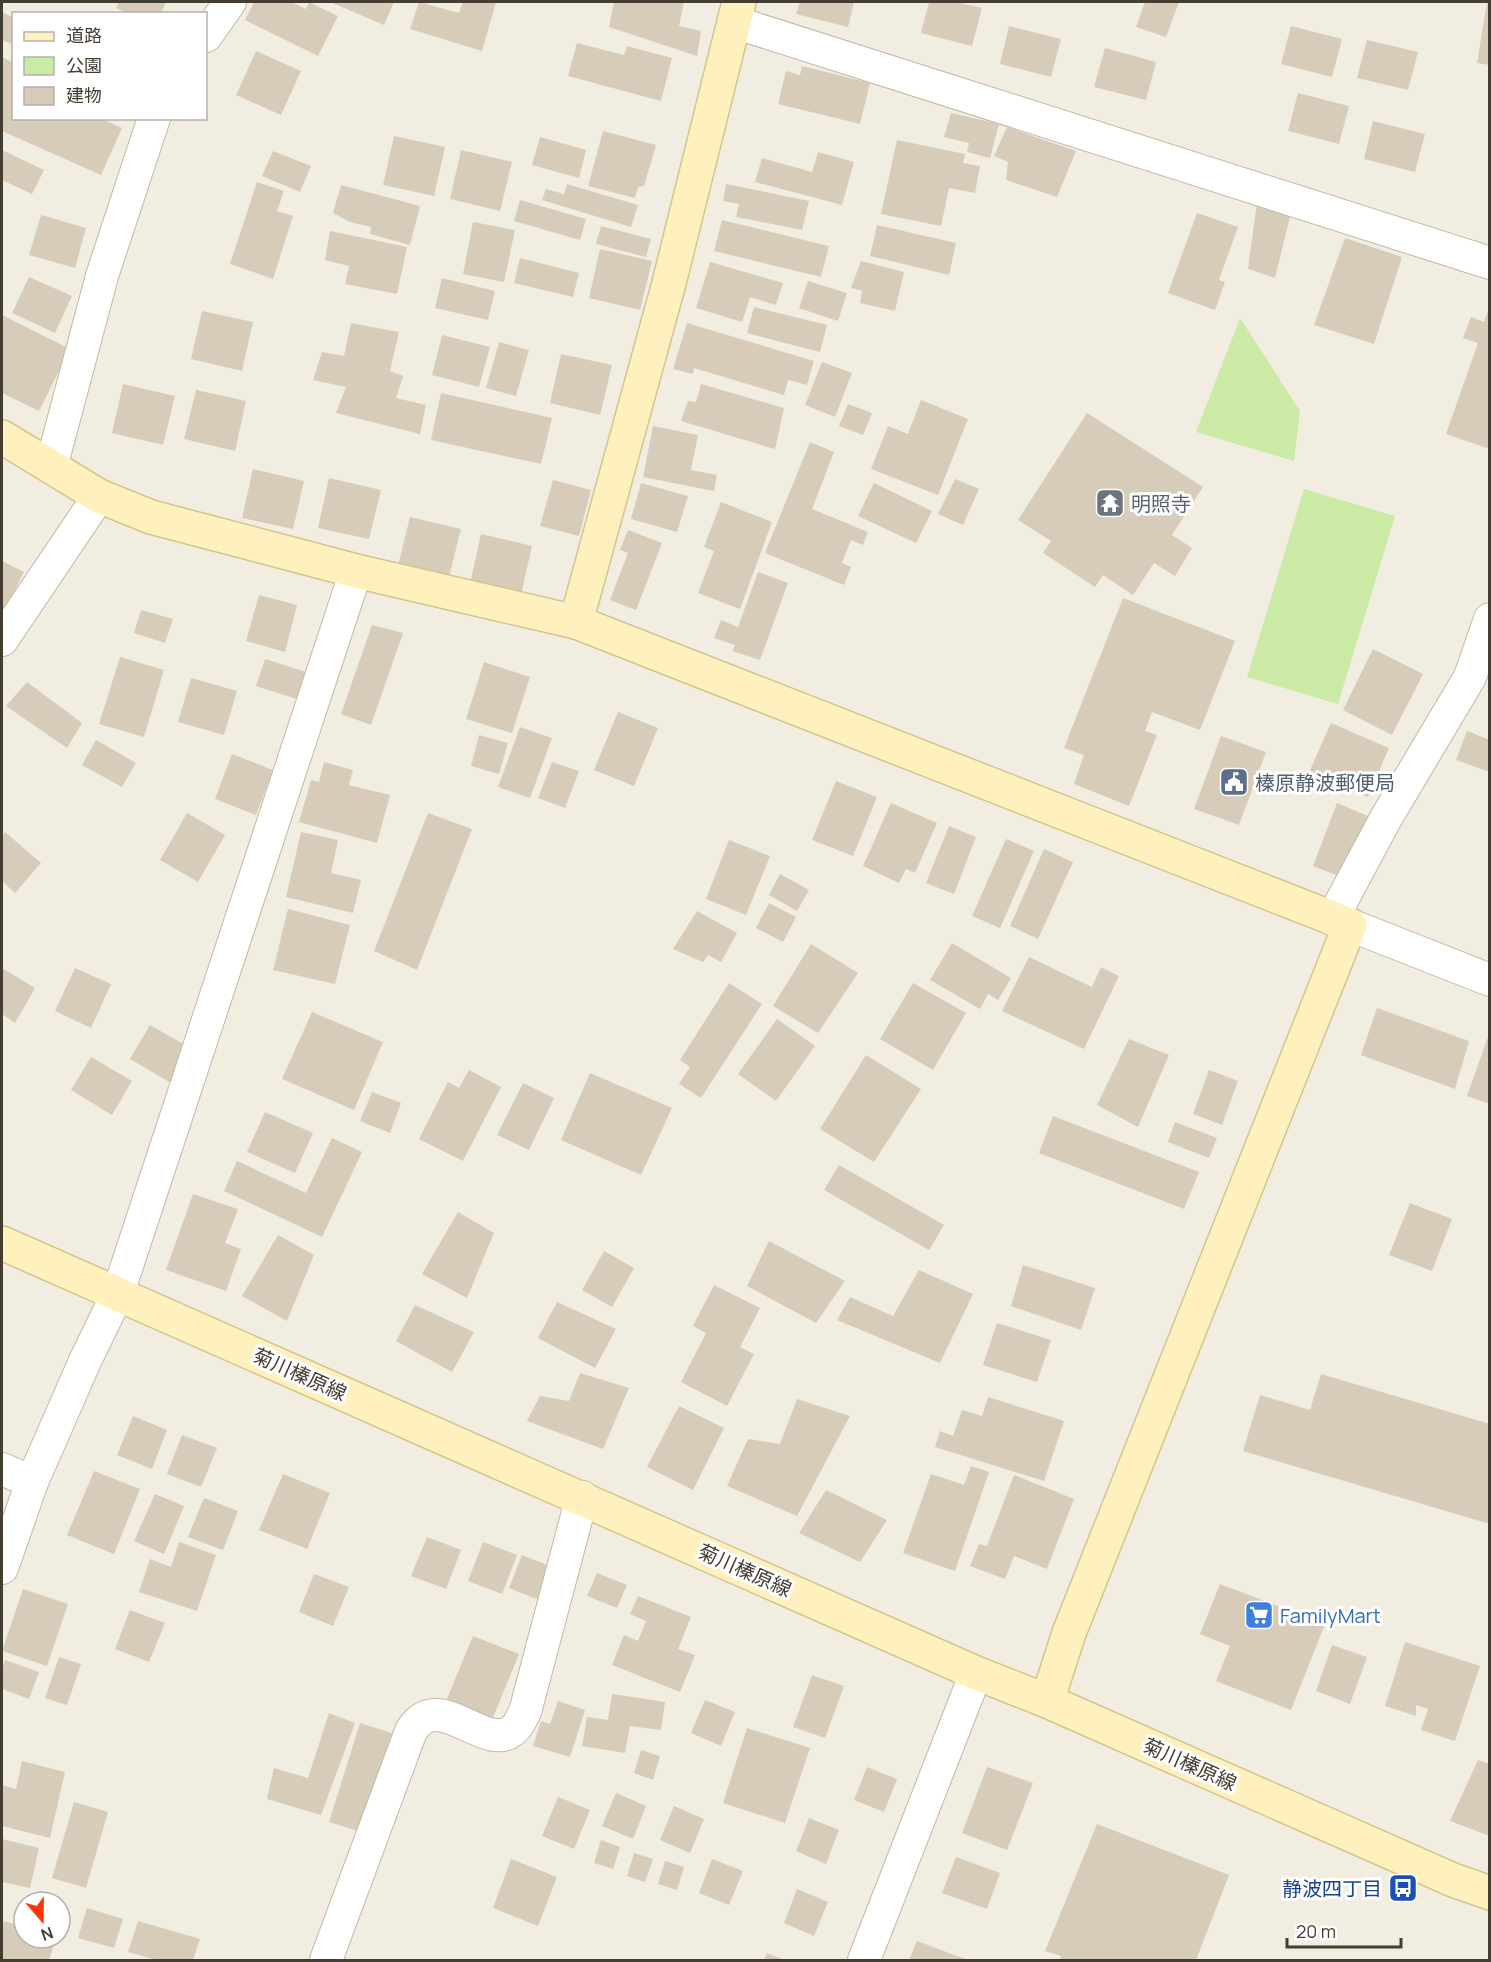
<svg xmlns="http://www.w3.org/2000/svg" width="1491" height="1962" viewBox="0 0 1491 1962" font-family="Manrope,'Noto Sans JP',sans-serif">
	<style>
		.green { fill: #caeaa6 }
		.building { fill: #d7ccb9 }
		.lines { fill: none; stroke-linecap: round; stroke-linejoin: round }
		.street-casing { stroke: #c1b8a6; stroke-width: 34 }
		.secondary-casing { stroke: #d5c48d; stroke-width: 36 }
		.street { stroke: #fff; stroke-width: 32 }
		.secondary { stroke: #fff1be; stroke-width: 33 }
		.labels { text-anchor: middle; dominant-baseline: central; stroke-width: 6; stroke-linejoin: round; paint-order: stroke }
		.worship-label { font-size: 20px; fill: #5b616d; stroke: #fff; text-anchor: start }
		.service-label { font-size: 20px; fill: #4e5e75; stroke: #fff; text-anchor: start }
		.street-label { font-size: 20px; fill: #443d32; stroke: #fff }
		.shop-label { font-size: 20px; fill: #366cbe; stroke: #fff; text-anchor: start }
		.transit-label { font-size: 20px; fill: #164399; stroke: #fff; text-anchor: end }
	</style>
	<rect width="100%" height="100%" fill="#f2ede1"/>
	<g class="green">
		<path d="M1240,318L1300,411L1294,461L1196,432Z"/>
		<path d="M1304,489L1395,516L1338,704L1247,677Z"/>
	</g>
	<g class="building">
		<path d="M119,2H166L161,14H129L116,8Z"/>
		<path d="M254,2H291L306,9L309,2L338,16L318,56L245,20Z"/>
		<path d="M330,2H394L384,25Z"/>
		<path d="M419,2L459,13L463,2H496L482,51L410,29Z"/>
		<path d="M614,2H684L679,26L701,31L697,56L609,27Z"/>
		<path d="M800,2H854L848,27L796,14Z"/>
		<path d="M929,2H956L982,8L972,46L921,33Z"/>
		<path d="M1145,2H1179L1166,37L1136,27Z"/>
		<path d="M1487,2H1490V65L1477,63Z"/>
		<path d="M2,12L14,18V45L2,40Z"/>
		<path d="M1009,26L1061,39L1051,77L1000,64Z"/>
		<path d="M1291,26L1342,39L1332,77L1281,64Z"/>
		<path d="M1367,40L1418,52L1408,90L1357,78Z"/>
		<path d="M577,43L624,55L627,46L672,58L661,101L568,76Z"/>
		<path d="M1105,48L1156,62L1146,100L1094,87Z"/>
		<path d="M256,51L301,71L281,115L236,95Z"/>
		<path d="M2,57L14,63V118H100L122,128L101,175L2,131Z"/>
		<path d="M802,66L870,83L860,124L778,104L786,71L800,75Z"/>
		<path d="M1298,93L1349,106L1339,144L1288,131Z"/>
		<path d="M951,113L999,124L990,158L967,152L969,143L944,137Z"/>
		<path d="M1373,121L1425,134L1415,172L1364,159Z"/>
		<path d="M1007,127L1076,151L1057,197L1006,180L1008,162L994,156Z"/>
		<path d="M603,131L656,145L644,186L638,187L635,198L588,186Z"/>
		<path d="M394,136L445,147L434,196L383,185Z"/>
		<path d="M540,137L586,150L579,178L532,165Z"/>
		<path d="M897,140L965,154L963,163L980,166L975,193L949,188L941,226L881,214Z"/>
		<path d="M2,150L44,170L32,194L2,180Z"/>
		<path d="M461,150L512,162L500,211L450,199Z"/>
		<path d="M273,151L311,166L300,192L262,176Z"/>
		<path d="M818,152L854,162L842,205L755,182L762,158L812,172Z"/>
		<path d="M257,182L284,191L277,211L293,216L273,279L230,264Z"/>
		<path d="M567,184L638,205L631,227L542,200L546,189L564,194Z"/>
		<path d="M726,184L809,201L802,230L736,217L739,204L723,201Z"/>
		<path d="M341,185L420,206L410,245L370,234L371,227L350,222L333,213Z"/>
		<path d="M520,200L586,219L580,240L514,221Z"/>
		<path d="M1257,202L1292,209L1275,278L1248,269Z"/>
		<path d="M1197,213L1238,227L1219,280L1225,282L1215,310L1168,293Z"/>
		<path d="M41,215L86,228L75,268L29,255Z"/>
		<path d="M722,220L829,246L821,277L714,251Z"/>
		<path d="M473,222L515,230L504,282L463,274Z"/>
		<path d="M877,225L956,243L949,275L870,256Z"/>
		<path d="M601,226L651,239L646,257L596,244Z"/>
		<path d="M330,231L407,247L397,294L345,284L349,266L325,260Z"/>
		<path d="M1345,238L1402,257L1374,344L1314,325Z"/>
		<path d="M600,249L652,261L640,310L589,298Z"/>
		<path d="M520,258L579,273L573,297L514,283Z"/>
		<path d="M861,261L904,272L895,311L860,303L862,291L851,288Z"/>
		<path d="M710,262L783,283L776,305L750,297L742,322L696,308Z"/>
		<path d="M29,277L72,296L55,333L12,313Z"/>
		<path d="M442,278L495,291L488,320L435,308Z"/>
		<path d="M808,281L847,293L838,321L799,308Z"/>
		<path d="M1490,306V449L1446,434L1478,343L1463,338L1471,317L1484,322Z"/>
		<path d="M754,307L827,325L820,352L747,333Z"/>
		<path d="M202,311L253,322L242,371L191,359Z"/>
		<path d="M2,315L70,349L39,411L2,393Z"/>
		<path d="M351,323L399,332L390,371L403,376L396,398L426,405L420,434L336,413L346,387L313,380L322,352L344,356Z"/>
		<path d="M687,323L814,361L807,385L788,380L784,395L694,368L693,374L673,369Z"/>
		<path d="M442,335L490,347L479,387L432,375Z"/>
		<path d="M499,342L529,350L516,396L486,388Z"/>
		<path d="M561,354L612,365L600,415L550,403Z"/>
		<path d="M822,362L852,373L835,417L805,405Z"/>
		<path d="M123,384L175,396L163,445L112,433Z"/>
		<path d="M701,384L784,408L775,449L681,421L688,401L696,402Z"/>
		<path d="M196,390L246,401L235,451L184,439Z"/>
		<path d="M441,393L552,418L541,464L431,440Z"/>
		<path d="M921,400L968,419L938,495L871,469L888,426L908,434Z"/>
		<path d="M848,404L872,413L863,435L839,426Z"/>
		<path d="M1087,413L1203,487L1172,535L1192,548L1175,576L1154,563L1133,595L1103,575L1095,587L1043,553L1051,541L1018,520Z"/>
		<path d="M653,426L698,435L691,470L717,475L714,491L643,477Z"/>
		<path d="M810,442L834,452L812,509L868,532L863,545L851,540L842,563L851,567L844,585L765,553Z"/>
		<path d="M253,469L304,481L293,529L242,518Z"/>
		<path d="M329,478L381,490L369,539L318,528Z"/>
		<path d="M955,479L979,489L963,525L938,514Z"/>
		<path d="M553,480L591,490L579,536L540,526Z"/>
		<path d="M641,483L688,496L677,532L631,519Z"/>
		<path d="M874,483L932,511L916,543L858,516Z"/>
		<path d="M721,502L772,522L740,609L698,593L714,551L704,547Z"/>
		<path d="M410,517L461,529L449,577L398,566Z"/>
		<path d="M628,530L662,543L636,610L610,600L628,553L620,550Z"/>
		<path d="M481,534L532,546L521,595L470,584Z"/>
		<path d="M2,561L24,572L2,615Z"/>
		<path d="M758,572L788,583L760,660L732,651L735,645L714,638L721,620L738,627Z"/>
		<path d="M259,595L297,605L285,652L246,641Z"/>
		<path d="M1123,598L1235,641L1200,730L1152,712L1145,731L1157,735L1129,806L1074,784L1084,755L1064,748Z"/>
		<path d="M141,610L173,619L165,643L134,633Z"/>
		<path d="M372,625L403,633L371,725L341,714Z"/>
		<path d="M1373,649L1423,674L1392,735L1343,710Z"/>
		<path d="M120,657L164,670L144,737L99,724Z"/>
		<path d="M265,659L309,673L300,700L256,686Z"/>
		<path d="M484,662L530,677L512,733L466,719Z"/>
		<path d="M191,678L237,691L224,735L178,722Z"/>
		<path d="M27,682L82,723L67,748L6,706Z"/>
		<path d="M618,712L658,728L634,786L594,770Z"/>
		<path d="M1331,723L1389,748L1368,797L1344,787L1340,791L1307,777Z"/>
		<path d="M520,727L552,738L530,798L498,787Z"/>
		<path d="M1467,731L1490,740V772L1456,760Z"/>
		<path d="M479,735L508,743L499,774L471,766Z"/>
		<path d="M1221,736L1266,752L1239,825L1194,809Z"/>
		<path d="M96,740L136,763L122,787L82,765Z"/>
		<path d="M232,754L273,770L256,815L215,799Z"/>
		<path d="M324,762L353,770L349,785L390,795L377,843L299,822L311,780L319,782Z"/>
		<path d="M552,762L579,771L565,808L538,798Z"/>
		<path d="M836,781L877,797L853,856L812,840Z"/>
		<path d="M891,803L937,823L915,873L906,869L899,883L863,866Z"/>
		<path d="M1337,803L1368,816L1344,878L1313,866Z"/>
		<path d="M187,813L225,835L198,882L160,860Z"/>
		<path d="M428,813L472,829L417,970L374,951Z"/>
		<path d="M949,826L976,837L954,894L926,883Z"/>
		<path d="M5,832L41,863L15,893L2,881V836Z"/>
		<path d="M301,832L338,840L331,873L361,880L353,913L286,897Z"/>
		<path d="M1006,839L1034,851L1000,928L972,916Z"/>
		<path d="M729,840L770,856L746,915L706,899Z"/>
		<path d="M1044,849L1073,862L1038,939L1010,926Z"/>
		<path d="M780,874L809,890L797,911L769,895Z"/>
		<path d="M769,903L796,917L783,942L756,928Z"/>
		<path d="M288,909L350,925L335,984L273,970Z"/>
		<path d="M697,911L737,933L721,962L708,955L703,962L673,949Z"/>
		<path d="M952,943L1011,978L998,1000L988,994L980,1009L930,980Z"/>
		<path d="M811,944L858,973L818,1033L773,1006Z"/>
		<path d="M1029,957L1092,987L1101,967L1119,976L1084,1049L1002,1011Z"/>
		<path d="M2,968L35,988L15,1023L2,1014Z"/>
		<path d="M75,968L111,984L91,1028L55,1011Z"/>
		<path d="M729,983L762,1004L701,1098L679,1084L690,1067L680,1060Z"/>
		<path d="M913,983L966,1013L933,1070L880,1039Z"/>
		<path d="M1377,1008L1469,1041L1455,1089L1361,1055Z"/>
		<path d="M312,1012L383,1042L354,1110L282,1079Z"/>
		<path d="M777,1019L815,1046L776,1101L738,1074Z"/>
		<path d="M150,1025L192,1049L171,1083L130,1059Z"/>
		<path d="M1489,1034H1490V1104L1467,1096Z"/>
		<path d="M1129,1039L1169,1055L1138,1127L1097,1105Z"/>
		<path d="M866,1055L921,1089L874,1162L820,1129Z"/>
		<path d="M91,1057L132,1081L112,1115L71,1090Z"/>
		<path d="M469,1070L501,1087L463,1161L419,1139L448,1082L459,1088Z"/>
		<path d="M1209,1070L1238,1081L1222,1125L1193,1114Z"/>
		<path d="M590,1073L672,1108L641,1175L561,1140Z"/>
		<path d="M523,1083L554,1098L529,1150L497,1135Z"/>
		<path d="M372,1092L401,1103L390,1133L360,1121Z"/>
		<path d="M265,1112L313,1133L295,1173L247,1152Z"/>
		<path d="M1053,1116L1199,1172L1184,1209L1039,1153Z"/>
		<path d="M1175,1122L1217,1138L1209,1158L1168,1142Z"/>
		<path d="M332,1138L362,1152L322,1237L224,1191L237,1161L306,1193Z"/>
		<path d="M839,1165L944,1225L929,1250L824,1190Z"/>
		<path d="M193,1194L238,1209L225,1243L241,1249L226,1291L166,1270Z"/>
		<path d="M1410,1203L1452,1219L1432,1271L1389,1255Z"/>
		<path d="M458,1212L494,1233L467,1298L422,1274Z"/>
		<path d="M278,1235L314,1255L287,1321L242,1296Z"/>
		<path d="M769,1241L845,1281L816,1323L747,1286Z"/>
		<path d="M604,1251L634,1268L612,1307L582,1290Z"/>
		<path d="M1023,1265L1095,1288L1081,1330L1011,1306Z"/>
		<path d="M919,1270L973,1294L940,1363L837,1320L850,1297L893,1316Z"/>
		<path d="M714,1285L760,1308L740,1347L754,1354L727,1406L681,1382L706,1333L693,1326Z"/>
		<path d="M557,1302L616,1329L595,1368L538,1338Z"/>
		<path d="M415,1305L474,1332L452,1372L396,1341Z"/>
		<path d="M997,1323L1051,1340L1037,1382L983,1365Z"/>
		<path d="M580,1373L629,1388L603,1449L527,1421L540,1396L569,1401Z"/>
		<path d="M1321,1374L1490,1424V1524L1243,1451L1260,1395L1310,1410Z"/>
		<path d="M988,1397L1064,1421L1044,1481L935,1447L940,1431L953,1436L962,1410L982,1416Z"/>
		<path d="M797,1399L850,1416L797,1516L727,1486L748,1439L780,1444Z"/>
		<path d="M679,1406L724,1428L693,1490L647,1467Z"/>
		<path d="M133,1416L167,1430L152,1469L117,1455Z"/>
		<path d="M182,1435L217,1448L201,1487L167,1474Z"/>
		<path d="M971,1466L989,1472L955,1571L903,1553L931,1474L964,1485Z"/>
		<path d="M94,1471L140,1489L114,1554L67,1535Z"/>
		<path d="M283,1474L330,1493L307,1549L259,1530Z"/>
		<path d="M1014,1475L1074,1499L1047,1569L1014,1556L1005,1579L970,1566L979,1544L987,1546Z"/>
		<path d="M826,1490L887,1520L860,1562L799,1533Z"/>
		<path d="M155,1494L184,1506L164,1554L134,1541Z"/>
		<path d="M204,1498L238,1511L223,1550L188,1537Z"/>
		<path d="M427,1537L461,1550L446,1589L411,1576Z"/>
		<path d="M179,1542L216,1555L197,1611L139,1592L150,1559L171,1567Z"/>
		<path d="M483,1542L517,1555L502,1594L468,1581Z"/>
		<path d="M522,1555L552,1567L539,1600L509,1588Z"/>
		<path d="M597,1573L627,1585L617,1608L587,1596Z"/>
		<path d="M314,1574L349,1587L333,1626L299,1612Z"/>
		<path d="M1220,1584L1325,1624L1291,1710L1216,1681L1230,1646L1200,1634Z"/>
		<path d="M23,1589L68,1604L47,1666L2,1651Z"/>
		<path d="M638,1596L691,1617L678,1649L695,1655L680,1692L612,1665L624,1635L638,1641L646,1621L630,1614Z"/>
		<path d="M130,1610L165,1623L149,1662L115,1649Z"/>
		<path d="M473,1636L519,1654L492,1720L446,1701Z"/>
		<path d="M1405,1642L1480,1666L1455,1741L1421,1730L1428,1709L1416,1705V1716L1385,1706Z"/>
		<path d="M1332,1645L1367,1657L1350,1704L1316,1691Z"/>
		<path d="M59,1657L81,1664L67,1705L45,1698Z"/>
		<path d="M5,1660L39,1672L29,1699L2,1689V1669Z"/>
		<path d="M812,1675L844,1686L825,1738L793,1727Z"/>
		<path d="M612,1694L665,1702L661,1730L630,1726L625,1753L582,1746L587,1717L608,1720Z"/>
		<path d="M705,1700L735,1712L721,1746L691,1733Z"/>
		<path d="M558,1701L585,1710L570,1757L533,1746L541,1721L550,1724Z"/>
		<path d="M329,1713L355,1723L321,1815L267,1799L274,1768L308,1778Z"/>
		<path d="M360,1723L392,1733L361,1832L329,1822Z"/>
		<path d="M747,1728L810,1748L785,1823L723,1803Z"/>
		<path d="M641,1750L660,1756L653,1780L634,1773Z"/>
		<path d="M1478,1760L1490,1764V1836L1450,1821Z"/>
		<path d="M22,1761L65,1772L50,1838L2,1826V1785L16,1789Z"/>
		<path d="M867,1767L897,1779L884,1812L854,1800Z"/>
		<path d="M987,1767L1033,1783L1007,1850L962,1833Z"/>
		<path d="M616,1793L646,1806L633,1839L602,1826Z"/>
		<path d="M558,1797L590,1810L574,1849L542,1836Z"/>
		<path d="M74,1802L108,1812L86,1888L52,1878Z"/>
		<path d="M674,1806L704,1819L690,1853L660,1840Z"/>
		<path d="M809,1818L839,1830L826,1864L796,1851Z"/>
		<path d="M1097,1824L1229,1875L1196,1960H1060L1061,1956L1045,1951Z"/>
		<path d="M2,1839L39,1848L30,1888L2,1882Z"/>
		<path d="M601,1840L620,1847L613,1869L594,1863Z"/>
		<path d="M634,1853L653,1859L645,1882L627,1876Z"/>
		<path d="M956,1857L1000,1873L987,1909L942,1893Z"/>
		<path d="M511,1859L557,1877L538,1926L493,1908Z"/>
		<path d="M712,1859L743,1871L729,1905L699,1893Z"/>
		<path d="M665,1861L684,1867L677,1890L658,1884Z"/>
		<path d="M797,1889L828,1902L814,1936L784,1923Z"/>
		<path d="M87,1908L123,1919L114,1948L78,1938Z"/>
		<path d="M4,1921L24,1927V1938H56L49,1960H2V1930Z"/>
		<path d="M138,1921L200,1939L193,1960H157L128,1952Z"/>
		<path d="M917,1941L968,1960H909Z"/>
		<path d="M767,1953L784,1960H764Z"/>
	</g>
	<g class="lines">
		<g class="street-casing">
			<g id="street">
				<path d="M734,22L1490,263"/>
				<path d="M206,36L230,2"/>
				<path d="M51,467L102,276L154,118"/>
				<path d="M2,640L99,496"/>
				<path d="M1332,919L1386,818L1470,677L1490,619"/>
				<path d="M1350,925L1490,980"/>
				<path d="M2,1469L32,1482"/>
				<path d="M2,1568L32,1482L85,1361L118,1293L356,571"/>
				<path d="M326,1960L411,1731C438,1686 483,1752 512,1731C519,1726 521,1718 525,1712L582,1497"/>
				<path d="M864,1960L976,1673"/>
			</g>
		</g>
		<g class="secondary-casing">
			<g id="secondary">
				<path d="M2,437L99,496L151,517L356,571L576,622L1350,925L1069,1633L1047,1701"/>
				<path d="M576,622L669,283L739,2"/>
				<path d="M2,1243L976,1673L1047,1701L1453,1880L1490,1893"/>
			</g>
		</g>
		<use href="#street" class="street"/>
		<use href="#secondary" class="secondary"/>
	</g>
	<defs>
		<g id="temple-square" transform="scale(1.5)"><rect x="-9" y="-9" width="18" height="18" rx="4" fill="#6b7280" stroke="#fff"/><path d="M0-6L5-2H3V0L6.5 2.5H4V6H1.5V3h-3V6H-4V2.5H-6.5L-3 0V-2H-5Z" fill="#fff"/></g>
		<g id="civic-square" transform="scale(1.5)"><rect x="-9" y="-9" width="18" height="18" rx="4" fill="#5c6f8a" stroke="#fff"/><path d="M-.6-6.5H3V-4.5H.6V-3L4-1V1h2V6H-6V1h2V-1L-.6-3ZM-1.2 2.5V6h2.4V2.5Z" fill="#fff"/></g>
		<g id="supermarket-square" transform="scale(1.5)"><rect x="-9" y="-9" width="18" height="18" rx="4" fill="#3f7fe0" stroke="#fff"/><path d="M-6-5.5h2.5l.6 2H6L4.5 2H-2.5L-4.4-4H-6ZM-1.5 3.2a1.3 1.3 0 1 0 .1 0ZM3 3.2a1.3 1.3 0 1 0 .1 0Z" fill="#fff"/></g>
		<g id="bus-square" transform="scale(1.5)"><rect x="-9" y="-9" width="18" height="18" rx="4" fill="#1a4fb4" stroke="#fff"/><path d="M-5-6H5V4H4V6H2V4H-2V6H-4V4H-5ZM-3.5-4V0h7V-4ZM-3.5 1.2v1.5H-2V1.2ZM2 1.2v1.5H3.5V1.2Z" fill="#fff"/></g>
	</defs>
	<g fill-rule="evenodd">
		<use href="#temple-square" x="1110" y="503"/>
		<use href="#civic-square" x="1234" y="782"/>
		<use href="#supermarket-square" x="1259" y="1615"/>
		<use href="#bus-square" x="1403" y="1888"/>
	</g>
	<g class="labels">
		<g class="worship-label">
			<text x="1131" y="503">明照寺</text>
		</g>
		<g class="service-label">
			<text x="1255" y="782">榛原静波郵便局</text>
		</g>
		<g class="street-label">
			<text transform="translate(300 1374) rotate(24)">菊川榛原線</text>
			<text transform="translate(745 1570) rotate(24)">菊川榛原線</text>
			<text transform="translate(1190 1764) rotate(24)">菊川榛原線</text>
		</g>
		<g class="shop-label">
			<text x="1280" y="1615">FamilyMart</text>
		</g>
		<g class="transit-label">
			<text x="1382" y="1888">静波四丁目</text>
		</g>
	</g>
	<rect width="1491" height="1962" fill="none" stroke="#443d32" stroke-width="6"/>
	<rect x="12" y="12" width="195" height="108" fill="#ffffff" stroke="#b4b1ad" stroke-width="1.5"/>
	<rect x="24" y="32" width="30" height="9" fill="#fff1be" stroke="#b4b1ad" stroke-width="1.5"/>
	<text x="66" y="42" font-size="18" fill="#443d32">道路</text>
	<rect x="24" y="57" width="30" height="18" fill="#caeaa6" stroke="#b4b1ad" stroke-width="1.5"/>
	<text x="66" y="72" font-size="18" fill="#443d32">公園</text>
	<rect x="24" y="87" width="30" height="18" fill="#d7ccb9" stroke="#b4b1ad" stroke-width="1.5"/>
	<text x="66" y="102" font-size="18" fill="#443d32">建物</text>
	<g transform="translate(42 1920) rotate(160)"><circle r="28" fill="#ffffff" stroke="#b4b1ad" stroke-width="1.5"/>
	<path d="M0-4.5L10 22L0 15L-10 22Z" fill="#ff350b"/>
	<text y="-9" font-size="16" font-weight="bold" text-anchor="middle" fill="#443d32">N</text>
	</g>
	<path d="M1287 1938v9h114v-9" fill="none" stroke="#443d32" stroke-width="3"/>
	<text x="1296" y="1938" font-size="18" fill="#443d32" stroke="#ffffff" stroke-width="4.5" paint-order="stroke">20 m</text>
</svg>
